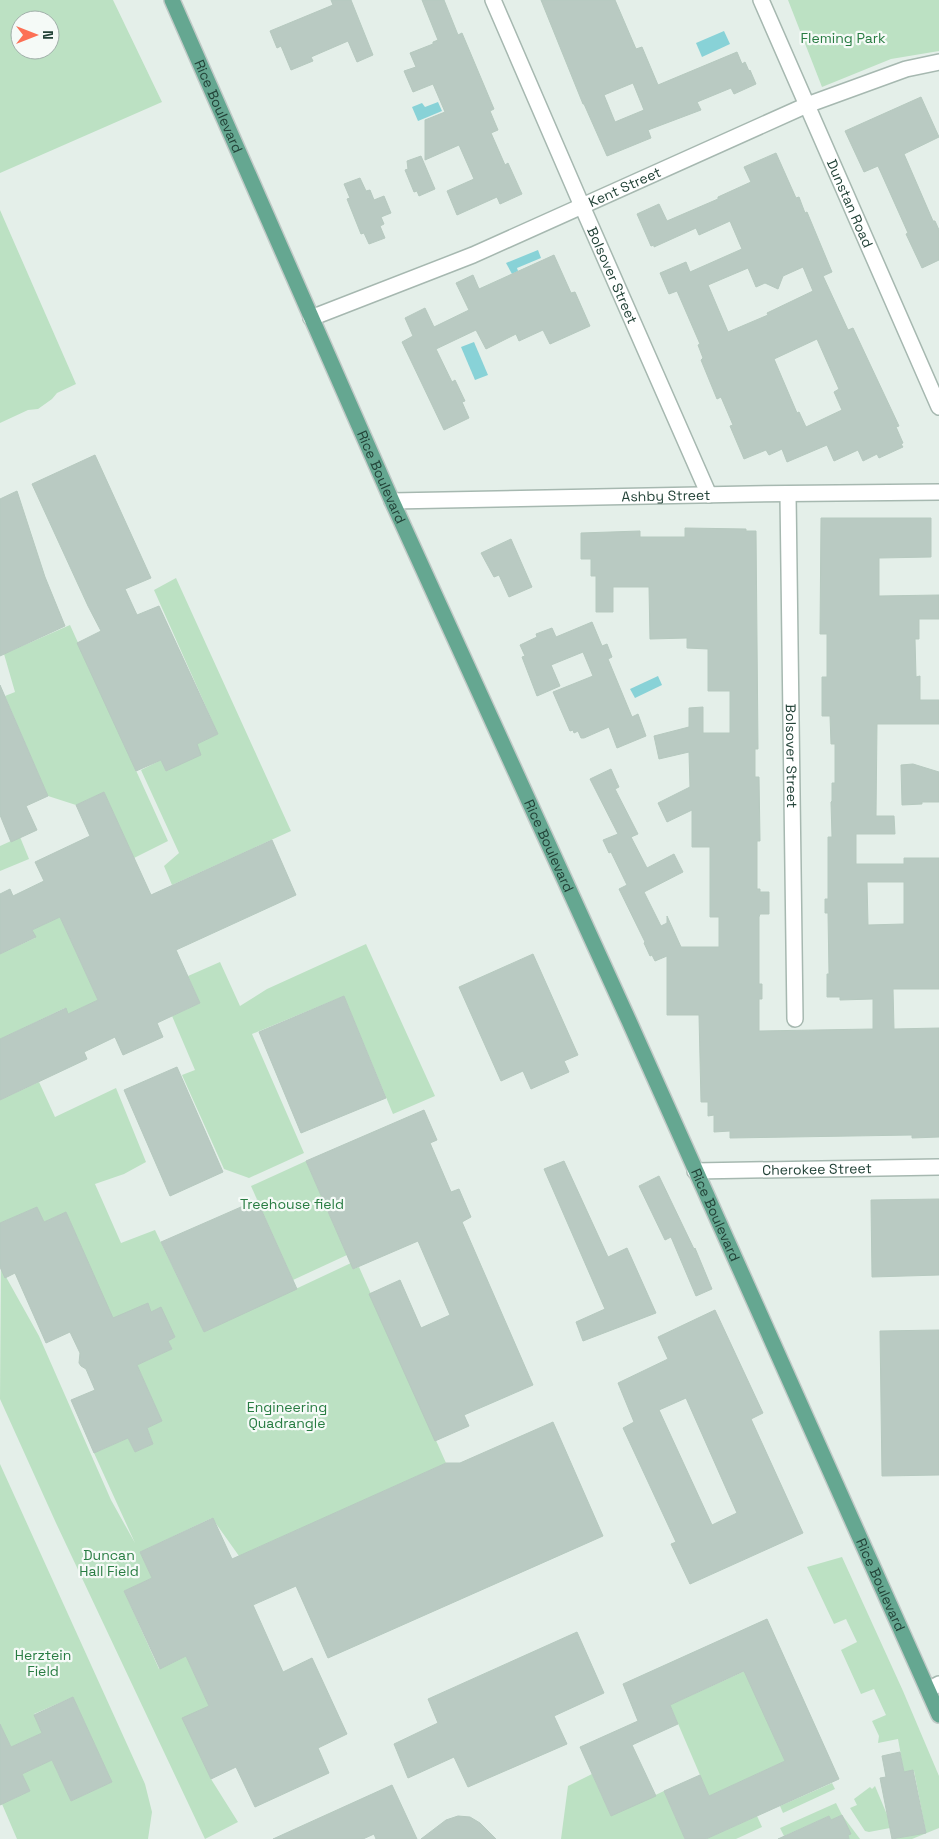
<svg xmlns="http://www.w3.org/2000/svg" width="939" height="1839" viewBox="0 0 939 1839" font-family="'Space Grotesk',sans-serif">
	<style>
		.green { fill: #bce1c3; fill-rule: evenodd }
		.water { fill: #88d2d7 }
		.building { fill: #b9cac2; stroke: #b6c9bf; fill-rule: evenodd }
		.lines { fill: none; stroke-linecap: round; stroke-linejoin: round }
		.minor-casing { stroke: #a6b8b0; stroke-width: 18 }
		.major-casing { stroke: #c1cac7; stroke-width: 18 }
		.minor { stroke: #fff; stroke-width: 15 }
		.major { stroke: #65a791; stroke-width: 15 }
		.labels { text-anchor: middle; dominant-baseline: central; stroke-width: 4.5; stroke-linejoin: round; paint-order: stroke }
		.park-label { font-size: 14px; fill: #287c42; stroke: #f5faf7 }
		.street-label { font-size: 14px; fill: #224237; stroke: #f5faf7 }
	</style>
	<rect width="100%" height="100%" fill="#e4efe9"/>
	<g class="green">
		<path d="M0,0H113L162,102L0,173ZM20,20H50V50H20Z"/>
		<path d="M788,0H939V51L891,59L822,87Z"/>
		<path d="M0,210L76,384L57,393L52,399L38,409L28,410L0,423Z"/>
		<path d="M176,578L291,831L172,885L164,866L179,853L141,770L161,760L166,771L197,744L218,734L154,590Z"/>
		<path d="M70,625L168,841L134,858L104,792L76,805L48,796L5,696L15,692L4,654Z"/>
		<path d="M20,837L29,859L0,871V846Z"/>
		<path d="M60,917L98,1000L68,1014L65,1008L0,1039V954L35,938L32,930Z"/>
		<path d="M366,944L435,1096L393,1114L344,996L252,1034L304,1153L249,1178L224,1169L182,1075L195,1070L172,1016L200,1003L188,976L220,962L240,1006L267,989Z"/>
		<path d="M39,1082L55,1117L116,1088L146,1162L124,1174L95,1184L121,1243L155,1230L204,1332L351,1263L353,1269L359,1267L446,1463L239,1556L212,1518L140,1552L152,1578L124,1591L159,1669L186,1656L209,1706L183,1718L211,1779L238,1822L205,1839L56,1523L0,1399L1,1268L39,1336L111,1500L135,1543L94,1453L128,1438L135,1452L153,1444L147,1428L162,1421L137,1365L172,1349L168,1341L175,1337L161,1308L151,1312L148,1303L113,1319L66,1212L44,1222L37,1207L0,1223V1100Z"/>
		<path d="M306,1161L347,1255L293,1280L251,1186Z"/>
		<path d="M0,1464L145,1784L152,1812L148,1839H17L2,1804L30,1791L22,1774L52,1760L71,1801L112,1782L73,1697L34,1714L42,1733L11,1747L0,1724Z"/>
		<path d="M842,1557L903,1691L939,1776V1828L912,1839H894L926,1832L914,1771L904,1772L898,1739L878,1743L879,1736L872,1721L886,1715L874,1689L861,1694L841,1650L857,1642L846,1619L834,1624L807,1567Z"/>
		<path d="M745,1671L785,1761L709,1796L670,1705Z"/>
		<path d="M592,1774L611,1816L664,1791L685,1839H561L568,1786Z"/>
		<path d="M832,1783L835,1789L783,1813L780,1806Z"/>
		<path d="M875,1786L888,1817L890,1828L869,1832L865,1831L850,1808L857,1805L854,1799L870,1787L872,1789Z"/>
		<path d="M836,1803L842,1815L860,1839H849L848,1835L850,1834L842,1815L831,1820L829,1816L784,1836L780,1828Z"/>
		<path d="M757,1816L762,1827L736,1839H706Z"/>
	</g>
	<g class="water">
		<path d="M724,31L730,44L702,57L696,43Z"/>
		<path d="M438,102L442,111L418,121L412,107L422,103L425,107Z"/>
		<path d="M538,250L541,258L517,268L518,271L512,274L506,263Z"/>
		<path d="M474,342L488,375L475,380L461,347Z"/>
		<path d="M658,676L662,685L635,698L630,689Z"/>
	</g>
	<g class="building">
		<path d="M331,0H351L373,55L357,62L348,41L311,57L313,61L291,70L281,46L277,48L270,31L333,5Z"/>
		<path d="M422,0H444L458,35L462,33L494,109L490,111L498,130L491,133L505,165L508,163L522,194L500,204L497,197L457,215L447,191L474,179L459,145L425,160V120L445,112L433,84L413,92L404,71L416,67L410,53L433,44V42L438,40Z"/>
		<path d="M541,0H615L636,49L642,47L658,85L737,52L742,64L745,62L749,71L750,70L756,84L734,94L731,88L697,102L701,110L648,130L651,138L607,156L584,104H583ZM633,83L644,110L615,122L604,95Z"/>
		<path d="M921,97L939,137L904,154L933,221H935L939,230V260L922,268L906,234L908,233L878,166L864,172L845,131Z"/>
		<path d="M776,153L796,198L799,197L805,213L807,212L832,272L823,276L848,330L853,328L899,426L896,427L903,443L901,444L903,447L879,458L877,454L863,461L858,450L834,461L827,445L787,462L782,449L769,455L766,450L744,459L730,426L733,425L721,397L717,399L701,360L703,358L698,345L700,344L677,291L669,294L660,273L686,262L690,272L742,249L730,221L699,235L696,228L654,247V245L651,246L637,214L659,204L667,221L718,199V197L751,182L744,167ZM803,267L813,291L767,313L768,315L728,332L708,285L748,268L756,287L765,283L778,289L783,276ZM817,339L839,389L834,392L842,410L806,427L799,412L797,413L774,359Z"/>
		<path d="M421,156L435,189L419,196L417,191L414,192L405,170L408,169L407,161Z"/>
		<path d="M360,178L366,191L370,190L374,200L384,196L391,213L381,217L384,224L380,226L385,238L369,244L364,233L361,234L347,199L350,198L344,184Z"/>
		<path d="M554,255L571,293L575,292L590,326L550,344L543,330L519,341L516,334L486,349L476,330L436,349L452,382L455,380L465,401L462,402L469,418L444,430L402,342L413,336L405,318L425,308L434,327L469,310L456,283L473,275L479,289Z"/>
		<path d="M95,455L151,578L125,589L137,615L159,606L218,734L197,744L201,755L166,771L161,760L136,771L77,643L101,631L88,606L32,484Z"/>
		<path d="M17,491L45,577L65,626L0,656V499Z"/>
		<path d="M821,518H931V557L879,558V596L939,595V619H919V639H915L916,677L920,676V700H939V724H877L876,816H894L895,834H856V864H904V858H939V989H893L894,1029L939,1028V1137L912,1138V1135L730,1138V1131L714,1132V1115L708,1116V1102H701L699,1015H667V956L655,961L652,955L650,956L644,943L645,942L619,889L627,885L611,852L609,853L603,840L618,834L590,779L611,769L619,787L615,789L638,834L631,837L647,868L674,854L683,872L644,892L661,926L667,923V916L681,947H719V917H710V847H692V810L667,822L658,803L690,787L689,752L659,759L654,736L689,727V708L703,707V733H730V691H708V649L687,648V638L650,639L649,587H613V612H596V576H591V559H581V533L640,531V537H685V528L746,529V531H756L758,749H755V777H759L760,841H757V889H760V892H769V914H760L759,917V984H762V999H759V1031L873,1029V999L840,1000V997H827V974H829L828,913H825V899H828V837H832L831,802L832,801V783H835V744H831L830,716H822V677H827V634H820ZM867,882H904V924L868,925Z"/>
		<path d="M511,539L532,587L509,597L499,575L494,577L481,553Z"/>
		<path d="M592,622L602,646L607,644L612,657L608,659L632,717L638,714L646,736L617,748L609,727L584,738H581L578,731L574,733L573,730L570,731L553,692L593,676L583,652L551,665L560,686L537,696L522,657L525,656L520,645L537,637L536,634L552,628L556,637Z"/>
		<path d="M0,685L48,796L26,806L37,830L11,842L0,815Z"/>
		<path d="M913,764L939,772V802H922V804L902,805L901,765Z"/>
		<path d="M104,792L151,895L272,840L296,895L176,950L200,1003L157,1023L163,1037L123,1055L115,1037L84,1052L87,1059L0,1100V1039L66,1008L68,1014L98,1000L60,917L32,930L36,937L0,954V894L10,889L13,896L44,881L35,862L90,836L76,805Z"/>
		<path d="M533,954L578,1055L564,1061L569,1072L531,1089L523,1071L501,1081L459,987Z"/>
		<path d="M344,996L386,1098L301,1133L259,1032Z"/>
		<path d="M177,1067L223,1172L170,1196L124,1090Z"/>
		<path d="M424,1110L437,1140L430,1143L451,1192L459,1189L471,1217L462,1222L533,1385L464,1415L469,1426L435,1441L369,1294L400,1280L421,1328L450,1315L418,1241L353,1269L306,1161Z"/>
		<path d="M564,1161L608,1257L627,1248L656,1313L583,1341L576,1322L605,1309L544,1169Z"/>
		<path d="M659,1176L694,1249L695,1248L712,1289L696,1296L671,1237L665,1240L639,1186Z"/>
		<path d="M939,1199V1275L872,1277L871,1200Z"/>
		<path d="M257,1200L297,1289L204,1332L161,1242Z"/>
		<path d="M37,1207L44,1222L66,1212L113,1318L148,1303L151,1312L161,1307L175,1337L168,1341L172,1349L137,1365L162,1421L147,1428L153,1444L135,1452L128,1438L94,1453L71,1400L95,1390L86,1369L81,1366L79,1363L80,1353L70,1332L46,1343L15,1273L5,1278L0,1267V1223Z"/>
		<path d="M715,1310L763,1413L751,1419L803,1533L690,1584L671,1544L676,1542L623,1428L634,1422L618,1383L668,1359L658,1337ZM686,1398L737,1513L712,1525L659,1410Z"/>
		<path d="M939,1330V1475L882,1476L880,1331Z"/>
		<path d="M553,1422L603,1536L328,1658L296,1586L253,1605L283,1672L312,1658L347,1734L318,1748L329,1773L255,1807L236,1767L211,1779L182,1718L209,1706L186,1656L160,1669L124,1591L152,1578L140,1552L213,1518L232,1559L446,1463H460Z"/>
		<path d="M767,1619L839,1779L706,1839H685L664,1791L700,1775L709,1796L785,1761L744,1671L670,1705L678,1724L632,1745L656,1796L611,1816L580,1747L638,1721L623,1684Z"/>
		<path d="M577,1632L604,1693L554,1716L567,1744L468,1787L454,1757L408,1778L394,1744L438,1723L428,1699Z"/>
		<path d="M73,1697L112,1782L71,1801L52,1760L22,1774L30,1791L0,1805V1724L11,1747L42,1733L34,1715Z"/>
		<path d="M900,1752L904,1772L913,1770L926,1833L892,1839L880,1778L886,1777L882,1756Z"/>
		<path d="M392,1785L417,1839H376L374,1834L363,1839H273Z"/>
		<path d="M842,1815L851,1834L848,1835L849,1839H778L829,1816L831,1820Z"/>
		<path d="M458,1816L470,1817L480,1823L496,1839H421L446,1820Z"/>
	</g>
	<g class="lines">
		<g class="minor-casing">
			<g id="minor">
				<path id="s1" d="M493,0L582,206L709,495"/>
				<path id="s2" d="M761,0L939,407"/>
				<path id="s3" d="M311,318L473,255L807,105L906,69L939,62"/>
				<path id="s4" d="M788,494L795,1019"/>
				<path id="s5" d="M392,501L750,494L939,492"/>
				<path id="s6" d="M695,1171L939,1167"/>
				<path d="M928,1690L939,1684"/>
			</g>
		</g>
		<g class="major-casing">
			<g id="major">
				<path id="s7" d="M172,0L392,501L629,1021L939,1715"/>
			</g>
		</g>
		<use href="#minor" class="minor"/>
		<use href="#major" class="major"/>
	</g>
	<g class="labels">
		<g class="park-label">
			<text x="843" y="38">Fleming Park</text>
			<text x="292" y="1204">Treehouse field</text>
			<text x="287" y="1407">Engineering<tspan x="287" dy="16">Quadrangle</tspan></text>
			<text x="109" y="1555">Duncan<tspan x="109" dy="16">Hall Field</tspan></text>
			<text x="43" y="1655">Herztein<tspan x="43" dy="16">Field</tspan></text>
		</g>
		<g class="street-label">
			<text stroke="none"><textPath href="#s7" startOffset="116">Rice Boulevard</textPath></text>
			<text stroke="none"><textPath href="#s3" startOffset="340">Kent Street</textPath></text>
			<text stroke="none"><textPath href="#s2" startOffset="222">Dunstan Road</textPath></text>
			<text stroke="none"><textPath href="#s1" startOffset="300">Bolsover Street</textPath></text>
			<text stroke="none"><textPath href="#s7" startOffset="521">Rice Boulevard</textPath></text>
			<text stroke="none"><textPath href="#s5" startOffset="274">Ashby Street</textPath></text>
			<text stroke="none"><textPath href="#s4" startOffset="262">Bolsover Street</textPath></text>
			<text stroke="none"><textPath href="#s7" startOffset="926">Rice Boulevard</textPath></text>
			<text stroke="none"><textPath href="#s6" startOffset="122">Cherokee Street</textPath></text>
			<text stroke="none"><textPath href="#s7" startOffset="1331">Rice Boulevard</textPath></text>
			<text stroke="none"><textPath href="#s7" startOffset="1736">Rice Boulevard</textPath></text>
		</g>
	</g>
	<g transform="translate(35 35) rotate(90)"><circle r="24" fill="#f5faf7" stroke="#a1b0aa"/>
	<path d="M0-4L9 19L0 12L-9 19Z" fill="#fc7055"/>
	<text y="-8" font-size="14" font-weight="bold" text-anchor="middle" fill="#224237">N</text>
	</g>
</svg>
